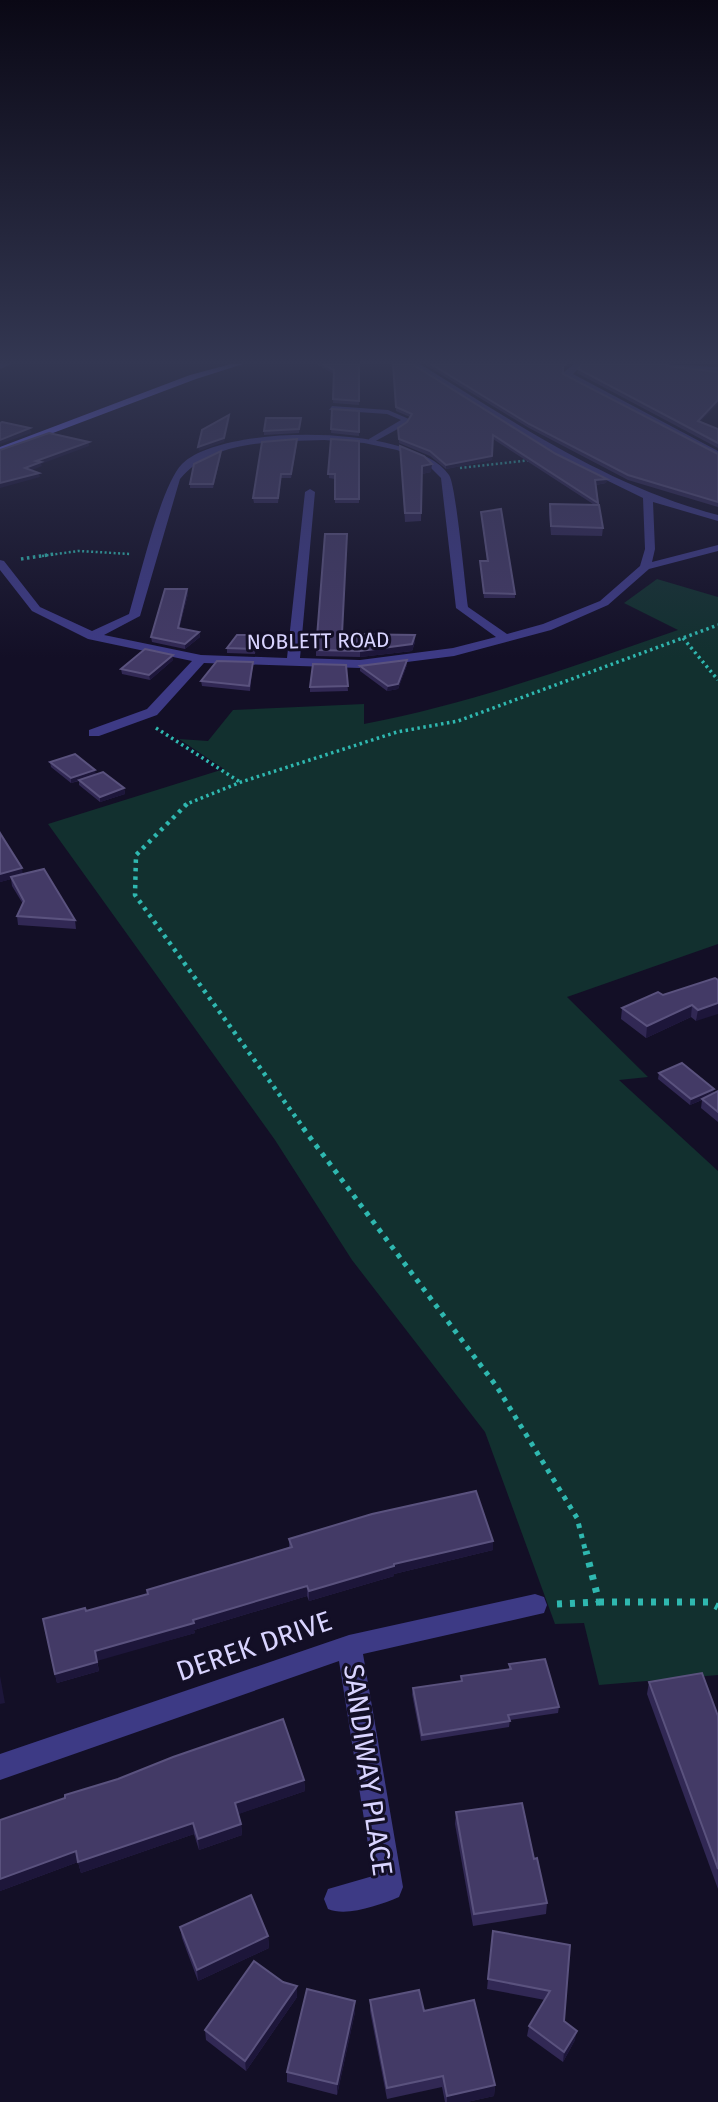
<svg xmlns="http://www.w3.org/2000/svg" width="718" height="2102" viewBox="0 0 718 2102" font-family="'Fira Sans',sans-serif">
	<style>
		.green { fill: #12302f }
		.lines { fill: none; stroke-linecap: round; stroke-linejoin: round }
		.path-far4 { stroke: #2fb8b0; stroke-width: 2.5; stroke-dasharray: 2 2.5; stroke-linecap: butt }
		.path-far3 { stroke: #2fb8b0; stroke-width: 3.5; stroke-dasharray: 2.5 3.5; stroke-linecap: butt }
		.path-far2 { stroke: #2fb8b0; stroke-width: 4.5; stroke-dasharray: 3.5 5; stroke-linecap: butt }
		.path-far1 { stroke: #2fb8b0; stroke-width: 5; stroke-dasharray: 4.5 6; stroke-linecap: butt }
		.path { stroke: #2fb8b0; stroke-width: 7; stroke-dasharray: 5 8; stroke-linecap: butt }
		.lane { fill: #3d3a85; fill-rule: evenodd }
		.street { fill: #3d3a85; fill-rule: evenodd }
		.secondary { fill: #6f6bff; fill-rule: evenodd }
		.wall { fill: #312854 }
		.shaded-wall { fill: #1d163a }
		.building { fill: #433a66; stroke: #5a527e; stroke-width: 2 }
		.labels { text-anchor: middle; dominant-baseline: central; stroke-width: 6; stroke-linejoin: round; paint-order: stroke }
		.far-street-label { font-size: 21px; fill: #d9d4ff; stroke: #130f26 }
		.near-street-label { font-size: 28px; fill: #d9d4ff; stroke: #130f26 }
	</style>
	<rect width="100%" height="100%" fill="#130f26"/>
	<path class="green" d="M657,579L718,597V944L567,997L648,1077L619,1080L718,1171V1675L599,1685L584,1623L555,1624L485,1432L352,1260L275,1140L48,824L224,769L179,739L208,741L233,710L364,704V724C473,703 574,666 678,630L624,603Z"/>
	<g class="lines">
		<g class="path-far4">
			<path d="M460,468L531,460"/>
			<path d="M42,556L78,551L131,554"/>
		</g>
		<g class="path-far3">
			<path d="M21,559L54,554"/>
			<path d="M683,638L718,680"/>
			<path d="M156,728L240,782"/>
			<path d="M184,805L241,782L397,732L458,721L718,625"/>
		</g>
		<path class="path-far2" d="M187,804L136,855L135,895L305,1130"/>
		<path class="path-far1" d="M303,1128L497,1387L577,1518L586,1553"/>
		<g class="path">
			<path d="M599,1602H708L718,1607"/>
			<path d="M557,1604L599,1602L586,1551"/>
		</g>
		<path class="lane" d="M332,406L388,410L409,419L405,425L372,443H369V439L401,420L387,414L329,410Z"/>
		<g class="street">
			<path d="M0,364H12L0,369Z"/>
			<path d="M411,364H420C516,423 608,486 718,515V521L653,502L655,549L652,562L718,545V551L649,569L608,605L551,630L454,656L360,668L204,663L157,715L99,736H89V730L147,709L192,661L88,639L32,611L0,570V560L4,561L40,607L92,631L129,614C139,581 161,485 182,464C223,423 414,424 449,475C456,484 465,587 468,607L507,634L543,624L600,601L640,566L645,549L643,498L557,456ZM324,440L364,443L397,450L425,462L441,478L456,608L496,637L453,648L360,660L300,658L315,492L310,489L305,492L287,658L201,655L104,635L140,616L180,479C213,439 276,442 324,440Z"/>
			<path d="M574,364H583L573,374L718,451V458L564,376V372Z"/>
			<path d="M664,364L718,367V373L668,367Z"/>
			<path d="M535,1594L544,1597L547,1605L544,1613L363,1654L403,1887L399,1897C380,1905 347,1917 328,1909L324,1899L328,1889L373,1876L339,1661L0,1780V1754L349,1635Z"/>
		</g>
		<path class="secondary" d="M231,364H243L196,379L0,453V447L190,375Z"/>
	</g>
	<g class="wall">
		<path d="M316,364H359V405L333,403L334,374Z"/>
		<path d="M393,364L556,454L607,479L606,483L596,485L603,528L602,536L551,535L549,512L550,504H593L493,439L492,460L446,469L430,456L399,443L398,428L407,422L410,417L396,411Z"/>
		<path d="M424,364H570L563,370V374L718,454V507L628,480L529,428Z"/>
		<path d="M578,369L718,429V448L577,373Z"/>
		<path d="M332,409L359,411V436L331,433Z"/>
		<path d="M301,422L299,433L264,435V431Z"/>
		<path d="M331,439L359,441V503H335V479L329,478Z"/>
		<path d="M297,444L291,478H281L278,503H254L253,498Z"/>
		<path d="M400,446L431,472L422,474L421,521L405,522Z"/>
		<path d="M221,451V455L213,488H190V484Z"/>
		<path d="M481,512L515,594V598H484L480,561H487Z"/>
		<path d="M187,589L188,594L179,629L199,632L200,637L185,649L152,642L151,637Z"/>
		<path d="M343,634L415,642L412,651L360,657L316,656V650Z"/>
		<path d="M257,640L255,654L227,653V648Z"/>
		<path d="M173,660L150,680L122,674L121,669Z"/>
		<path d="M253,662L250,691L202,686L201,681Z"/>
		<path d="M346,665L348,691L310,692V687Z"/>
		<path d="M407,665L398,689L387,691L360,671V666Z"/>
		<path d="M50,762L96,774L124,788L125,794L100,802L79,785V781L71,783L51,767Z"/>
		<path d="M0,833L23,874L75,920L76,929L18,925L17,916L23,904L12,886L11,879L0,882Z"/>
		<path d="M715,978L696,1021L691,1017L646,1038L621,1019L622,1008Z"/>
		<path d="M659,1073L713,1093L718,1091V1122L701,1108L702,1100L690,1105L658,1079Z"/>
		<path d="M289,1539L493,1541V1550L394,1574V1576L309,1601L307,1596L194,1630L195,1633L97,1660L99,1671L57,1683L43,1619L86,1611L147,1594L289,1547Z"/>
		<path d="M509,1664L559,1707L558,1713L510,1720L509,1727L421,1741L412,1694L413,1688L461,1681V1676L509,1670Z"/>
		<path d="M649,1682L718,1716V1889L647,1694Z"/>
		<path d="M304,1780L305,1791L238,1814L241,1824L242,1835L199,1850L194,1834L81,1873L78,1862L0,1891V1820Z"/>
		<path d="M456,1812L534,1859L547,1903L546,1914L473,1926L455,1824Z"/>
		<path d="M180,1927L268,1936L269,1948L198,1981L182,1938Z"/>
		<path d="M493,1931L570,1945L564,2021L575,2040L563,2062L527,2036L529,2026L545,2000L487,1989Z"/>
		<path d="M283,1982L297,1986V1997L246,2071L206,2040L205,2030Z"/>
		<path d="M370,2000L424,2011L495,2085L494,2096L467,2102H445L442,2087L387,2099L370,2011Z"/>
		<path d="M355,2001V2012L337,2095L287,2082V2072Z"/>
	</g>
	<g class="shaded-wall">
		<path d="M566,364H570L562,370L563,366Z"/>
		<path d="M718,400V404L697,425L698,421Z"/>
		<path d="M229,415L230,419L224,442L199,451L198,447Z"/>
		<path d="M30,428L31,433L0,444V440Z"/>
		<path d="M89,442V446L41,464L42,466L25,473V468L36,461Z"/>
		<path d="M221,451V455L213,488V484Z"/>
		<path d="M492,456V460L446,469V465Z"/>
		<path d="M432,464L431,472L422,474V466Z"/>
		<path d="M39,473L40,477L0,488V483Z"/>
		<path d="M607,479L606,483L595,485V480Z"/>
		<path d="M187,589L188,594L178,633V628Z"/>
		<path d="M199,632L200,637L185,649V644Z"/>
		<path d="M415,635V642L412,651L360,657V651Z"/>
		<path d="M173,655V660L150,680L149,675Z"/>
		<path d="M407,660V665L398,689L387,691L388,686Z"/>
		<path d="M95,770L96,775L71,783V778Z"/>
		<path d="M124,788L125,794L100,802V797Z"/>
		<path d="M22,868L23,876L0,882V874Z"/>
		<path d="M718,1003V1014L696,1021L698,1010Z"/>
		<path d="M692,1005L691,1017L646,1038L647,1026Z"/>
		<path d="M714,1089L713,1095L690,1105L691,1099Z"/>
		<path d="M493,1541V1550L394,1574V1576L309,1601V1591L394,1564Z"/>
		<path d="M307,1586V1596L194,1630L195,1633L97,1661L95,1651L193,1620Z"/>
		<path d="M97,1662L99,1671L57,1683L55,1674Z"/>
		<path d="M0,1676L5,1703L0,1704Z"/>
		<path d="M304,1780L305,1791L236,1815L235,1803Z"/>
		<path d="M193,1823L194,1834L81,1873L78,1862L0,1891V1879L76,1851Z"/>
		<path d="M241,1824L242,1835L199,1850L198,1839Z"/>
		<path d="M268,1936L269,1948L198,1981L197,1970Z"/>
		<path d="M297,1986V1997L246,2071L245,2061Z"/>
		<path d="M355,2001V2012L337,2095V2084Z"/>
		<path d="M577,2031L575,2040L563,2062L564,2052Z"/>
		<path d="M495,2085L494,2096L467,2102H447V2096Z"/>
	</g>
	<g class="building">
		<path d="M323,364H359V401L333,399L334,370Z"/>
		<path d="M393,364H412L556,454L607,479L595,480L598,503L493,435L492,456L446,465L430,451L399,439L398,428L407,422L412,414L396,407Z"/>
		<path d="M431,364H566L563,366V374L718,454V502L628,475L529,424Z"/>
		<path d="M582,364H666L668,366L718,372V400L698,421L718,429V443L578,369Z"/>
		<path d="M332,409L359,411V432L331,429Z"/>
		<path d="M229,415L224,438L198,447L202,430Z"/>
		<path d="M266,418H301L299,429L264,431Z"/>
		<path d="M2,422L30,428L0,440V423Z"/>
		<path d="M49,433L89,442L36,461L41,462L25,468L39,473L0,483V450Z"/>
		<path d="M297,439L291,474H281L278,498H253L262,442Z"/>
		<path d="M331,439L359,441V499H335V474H328Z"/>
		<path d="M400,446L424,456L432,464L422,466L421,513H405Z"/>
		<path d="M221,451L213,484H190L194,464Z"/>
		<path d="M550,504L599,505L603,528L551,526Z"/>
		<path d="M501,509L515,594L484,593L480,561H488L481,512Z"/>
		<path d="M325,534H347L342,634L415,635L412,644L360,651L316,650Z"/>
		<path d="M165,589H187L178,628L199,632L185,644L151,637Z"/>
		<path d="M237,635H256L255,649L227,648Z"/>
		<path d="M145,649L173,655L149,675L121,669Z"/>
		<path d="M407,660L398,684L388,686L360,666Z"/>
		<path d="M217,661L253,662L249,686L201,681Z"/>
		<path d="M313,664L346,665L348,686L310,687Z"/>
		<path d="M75,754L95,770L71,778L50,762Z"/>
		<path d="M103,772L124,788L100,797L79,780Z"/>
		<path d="M0,833L22,868L0,874Z"/>
		<path d="M44,869L75,920L17,916L24,901L11,877Z"/>
		<path d="M715,978L718,980V1003L698,1010L692,1005L647,1026L622,1008L658,992L663,995Z"/>
		<path d="M682,1063L714,1089L691,1099L659,1073Z"/>
		<path d="M718,1091V1112L702,1099Z"/>
		<path d="M476,1491L493,1541L394,1564V1566L309,1591L307,1586L193,1620L194,1623L95,1651L97,1662L55,1674L43,1619L85,1608L86,1611L148,1594L147,1590L292,1547L289,1539L372,1514Z"/>
		<path d="M545,1659L559,1707L508,1715L510,1721L422,1735L413,1688L462,1681L461,1676L511,1669L509,1664Z"/>
		<path d="M702,1673L718,1716V1869L649,1682Z"/>
		<path d="M283,1719L304,1780L235,1803L241,1824L198,1839L193,1823L78,1862L76,1851L0,1879V1820L65,1798V1795L118,1779L173,1757Z"/>
		<path d="M522,1803L534,1859L537,1858L547,1903L474,1914L456,1812Z"/>
		<path d="M251,1895L268,1936L197,1970L180,1927Z"/>
		<path d="M493,1931L570,1945L564,2021L577,2031L564,2052L529,2026L550,1991L488,1979Z"/>
		<path d="M254,1961L283,1982L297,1986L245,2061L205,2030Z"/>
		<path d="M307,1989L355,2001L337,2084L287,2072Z"/>
		<path d="M419,1990L424,2011L474,2000L495,2085L447,2096L443,2076L387,2088L370,2000Z"/>
	</g>
	<linearGradient id="sky" x2="0" y2="1"><stop stop-color="#0a0815"/><stop offset="0.55" stop-color="#333752"/><stop offset="1" stop-color="#333752" stop-opacity="0"/></linearGradient>
	<rect width="718" height="658" fill="url(#sky)"/>
	<g class="labels">
		<g class="far-street-label">
			<text transform="translate(318 641) rotate(-1)">NOBLETT ROAD</text>
		</g>
		<g class="near-street-label">
			<text transform="translate(254 1646) rotate(-19)">DEREK DRIVE</text>
			<text transform="translate(368 1770) rotate(82)">SANDIWAY PLACE</text>
		</g>
	</g>
</svg>
